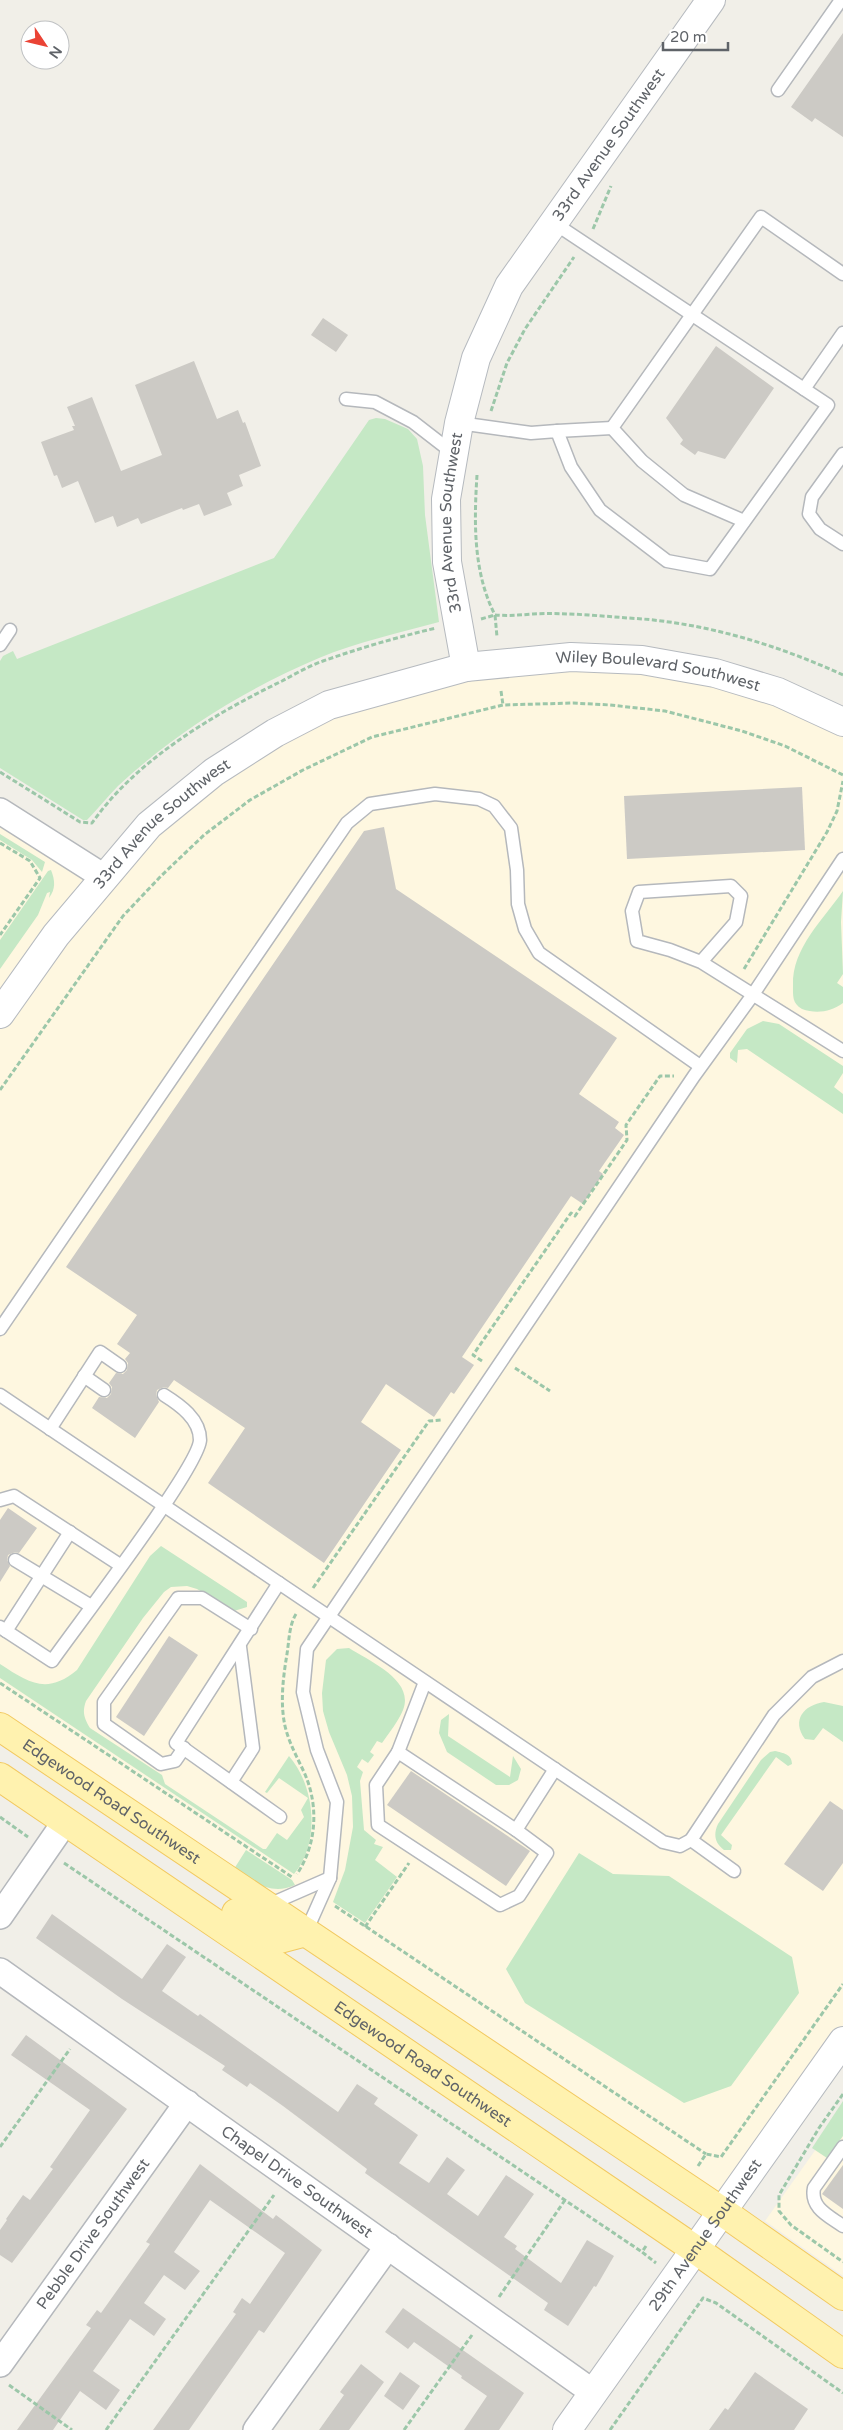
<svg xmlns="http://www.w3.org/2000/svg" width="843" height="2430" viewBox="0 0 843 2430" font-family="'Varela Round',sans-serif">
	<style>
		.commercial { fill: #fef7e0 }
		.green { fill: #c5e8c5 }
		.building { fill: #cccac5 }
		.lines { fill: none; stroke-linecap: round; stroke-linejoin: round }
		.lane-casing { stroke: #b5b8bc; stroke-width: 15 }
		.street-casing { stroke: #b5b8bc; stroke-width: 28 }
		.secondary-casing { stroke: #b6babf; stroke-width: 30 }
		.primary-casing { stroke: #f2c960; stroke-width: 30 }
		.path { stroke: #9cc7a9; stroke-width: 3; stroke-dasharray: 5 2.5; stroke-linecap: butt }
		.lane { stroke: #fff; stroke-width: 12 }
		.street { stroke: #fff; stroke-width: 25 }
		.secondary { stroke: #fff; stroke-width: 28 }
		.primary { stroke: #fff2af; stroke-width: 28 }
		.labels { text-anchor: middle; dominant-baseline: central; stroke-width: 4; stroke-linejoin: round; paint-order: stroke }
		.street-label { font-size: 16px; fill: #5f6368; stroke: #fff }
	</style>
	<rect width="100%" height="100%" fill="#f1efe8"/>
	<g class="commercial">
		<path d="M642,660L843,722V2041L723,2212L0,1727V811L104,877L214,772L385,689Z"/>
		<path d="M843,2111V2276L765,2221Z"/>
	</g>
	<g class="green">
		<path d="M376,418L385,419L408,429L417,439L423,466L425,515L439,622C399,633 357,642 319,658C246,689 176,732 118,786C107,797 98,809 87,820H83L0,768V661L3,656L13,651L17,659L274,558L369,420Z"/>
		<path d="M0,834L45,862L42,872L32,860L0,840Z"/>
		<path d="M51,870C55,880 56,889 49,898L50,892L47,893L38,915L0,969V940L48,871Z"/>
		<path d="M843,891L841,922L843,974L837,983L843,987V1003C831,1012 816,1014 802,1009C792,1003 793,996 793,985C792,948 823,920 843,891Z"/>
		<path d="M763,1021L779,1024L843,1066V1073L834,1087L843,1094V1114L747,1049L738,1050L737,1063L730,1058V1053L747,1029Z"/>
		<path d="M161,1546L247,1602V1607L234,1611L197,1589L187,1586L171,1587L164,1592L143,1618L86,1701C82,1712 84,1718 90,1728L162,1775L165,1784L263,1849H266L277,1833L287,1840L304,1817L301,1810L308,1798L279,1778L267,1793L265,1792L289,1756C315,1786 321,1842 294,1874L0,1678V1664C29,1683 47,1695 77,1670L150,1556Z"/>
		<path d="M349,1648C369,1661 415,1680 403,1710C398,1722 389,1733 382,1743L377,1741L370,1752L374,1755L368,1763L362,1759L357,1767L363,1772L360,1781L364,1830L376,1840L374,1844L383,1847L375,1860L397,1877L365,1923L333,1902L345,1870L353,1827L352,1796L347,1775L329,1732L323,1711L322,1693L326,1660L337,1649Z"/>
		<path d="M824,1702L843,1706V1742L823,1728L814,1740L805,1739C791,1720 804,1705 824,1702Z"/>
		<path d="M449,1714L448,1736L510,1777L513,1756L521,1769L518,1780L509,1785H496L447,1752L439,1733L441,1720Z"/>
		<path d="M775,1751C783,1753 792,1754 792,1764L788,1766L776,1757L721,1835L732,1845L731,1850H724C715,1843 713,1835 718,1824L761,1760L770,1752Z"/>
		<path d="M246,1850L292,1880L295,1885C271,1896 254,1882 234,1869Z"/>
		<path d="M579,1853L613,1874L669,1876L792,1957L799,1993L731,2086L684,2103L525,2003L506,1969Z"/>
		<path d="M843,2101V2136L827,2158L812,2148Z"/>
	</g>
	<g class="building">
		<path d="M843,33V137L815,118L812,122L791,107Z"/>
		<path d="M323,318L348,335L336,352L311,335Z"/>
		<path d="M716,346L774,388L725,459L698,451L695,455L680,444L683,440L666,418Z"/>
		<path d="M194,361L217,419L238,410L243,423L245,422L261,466L239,475L243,486L227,493L232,505L204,516L199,504L183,510L182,508L141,524L138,518L117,527L113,516L95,523L78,481L62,488L57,475L54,476L41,442L74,430L72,426H75L67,407L92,397L121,471L162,455L135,385Z"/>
		<path d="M802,787L805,850L627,859L624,796Z"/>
		<path d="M384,827L396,889L617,1038L579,1094L619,1122L615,1128L624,1135L599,1171L603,1174L583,1204L571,1196L462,1357L474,1365L454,1394L451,1392L434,1417L386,1384L361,1422L401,1450L324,1563L208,1483L245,1428L174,1380L168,1388L164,1387L157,1390L156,1395L159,1402L135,1438L92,1408L99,1397L107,1398L111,1394L112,1387L109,1383L116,1373L123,1374L127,1370L128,1363L125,1359L130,1353L117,1344L137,1315L66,1267L364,831Z"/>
		<path d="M8,1508L37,1528L19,1553L15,1552L8,1555L7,1560L10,1566L0,1582V1520Z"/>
		<path d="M169,1636L198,1655L144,1736L116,1717Z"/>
		<path d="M411,1771L530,1851L506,1886L387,1805Z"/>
		<path d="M830,1801L843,1810V1863L823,1891L784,1864Z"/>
		<path d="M52,1914L142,1979L167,1944L186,1957L162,1991L198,2016L200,2014L338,2112L357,2084L378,2098L374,2104L418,2135L399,2163L429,2183L447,2157L465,2170L447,2194L478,2216L506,2175L534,2194L504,2237L517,2246L515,2249L561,2283L587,2240L614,2256L596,2287L594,2286L568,2326L544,2310L548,2303L365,2173L367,2169L283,2106L250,2083L247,2087L222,2070L225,2066L122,1999L36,1938Z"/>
		<path d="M26,2035L127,2109L12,2263L0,2255V2230L7,2220L6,2219L23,2195L30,2200L53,2169L50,2167L90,2110L11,2055Z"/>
		<path d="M200,2164L273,2219L276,2215L322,2250L264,2333L259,2330L189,2430H153L236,2314L233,2312L242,2298L250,2304L285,2253L210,2200L174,2252L200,2271L185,2290L164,2275L144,2303L166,2319L154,2336L130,2319L93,2371L120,2390L106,2410L80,2391L53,2430H17L91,2328L86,2325L97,2310L101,2313L150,2244L146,2242Z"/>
		<path d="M843,2165V2209L822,2194Z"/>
		<path d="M403,2308L524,2393L499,2430H464L487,2396L461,2378L462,2376L414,2342L408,2349L385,2332Z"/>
		<path d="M361,2364L384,2382L349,2430H319L344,2395L340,2392Z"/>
		<path d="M400,2372L420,2386L403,2410L384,2396Z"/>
		<path d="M755,2372L808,2409L794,2430H709L725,2408L728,2410Z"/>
	</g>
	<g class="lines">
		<g class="lane-casing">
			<g id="lane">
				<path d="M778,90L841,0"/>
				<path d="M804,389L843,333"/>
				<path d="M346,399L375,402L413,422L453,453"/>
				<path d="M459,423L531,433L557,431L571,467L600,510L667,561L710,569L828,405L554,223"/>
				<path d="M557,431L612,428"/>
				<path d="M843,454L812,497L809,514L820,529L843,544"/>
				<path d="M744,521L684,495L642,461L612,428L761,217L843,274"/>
				<path d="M0,645L10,630"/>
				<path d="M701,962L670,950L637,941L632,911L639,892L731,886L741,896L736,922L701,962L843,1051"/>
				<path d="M0,1329L347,823L370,804L435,794L479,799L494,806L511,828L517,870L518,904L525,929L539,953L700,1066"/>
				<path d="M84,1376L104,1390"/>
				<path d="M0,1395L663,1842L680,1846L691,1840L774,1715L812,1677L843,1661"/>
				<path d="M50,1429L100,1352L120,1366"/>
				<path d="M0,1500L14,1496L120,1565"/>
				<path d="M15,1560L91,1606"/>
				<path d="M279,1583L176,1743L280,1817"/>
				<path d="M0,1627L52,1661C75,1628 199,1467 200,1440C200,1419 180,1405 164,1395"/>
				<path d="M6,1631L70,1532"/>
				<path d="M425,1682L398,1752L516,1830L555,1769"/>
				<path d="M184,1748L175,1761L161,1764L104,1724V1702L178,1598H202L251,1629"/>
				<path d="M398,1752L376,1785L378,1825L500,1905L519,1896L547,1853L516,1830"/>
				<path d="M231,1782L253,1748L240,1647"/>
				<path d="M691,1840L734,1871"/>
				<path d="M266,1906L330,1878"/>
				<path d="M306,1932L330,1878L337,1802L317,1750L303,1692L307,1649L694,1076L752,996L843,859"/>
				<path d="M843,2147L814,2188C810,2208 829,2216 843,2226"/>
			</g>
		</g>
		<g class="street-casing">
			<g id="street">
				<path d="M0,811L104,877"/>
				<path d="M0,1916L65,1822"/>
				<path id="s1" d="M0,1971L594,2393"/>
				<path id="s2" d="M0,2364L187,2103"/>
				<path d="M256,2430L388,2246"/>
			</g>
		</g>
		<g class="secondary-casing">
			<g id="secondary">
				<path id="s3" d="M466,667L447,562L446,499L459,423L476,358L509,286L711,0"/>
				<path id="s4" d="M0,1014L56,935L149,825L214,772L275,733L329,705L466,667L571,657L642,660L715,673L778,692L843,722"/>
				<path id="s5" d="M567,2430L843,2041"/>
			</g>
		</g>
		<g class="primary-casing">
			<g id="primary">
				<path id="s6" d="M0,1727L723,2212L843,2296"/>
				<path id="s7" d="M0,1777L696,2250L843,2354"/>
				<path d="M236,1913L276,1940L306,1932"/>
			</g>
		</g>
		<g class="path">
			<path d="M593,229L611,186"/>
			<path d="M491,411L507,363L525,329L574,257"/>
			<path d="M477,475C474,522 473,572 495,615C509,616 520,615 533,614C566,612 610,617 643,619C712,625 780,646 843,675"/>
			<path d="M481,619L495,615L497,637"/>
			<path d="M501,691L503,705"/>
			<path d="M0,772L80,822L92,823C136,760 214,714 282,681C295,674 309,666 323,661C360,648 398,637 436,628"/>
			<path d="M0,843L30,861L40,878L0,935"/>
			<path d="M744,969L827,832L837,811L843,781"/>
			<path d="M0,1090L123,916L161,876L204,835L250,800L303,770L372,737L503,705L573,703L610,705L665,711L742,731L785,746L843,775"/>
			<path d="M482,1361L473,1355L571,1213L575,1216L627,1140L626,1125L660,1076H674"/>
			<path d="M515,1368L550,1391"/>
			<path d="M313,1588L429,1421L441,1420"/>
			<path d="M296,1614C289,1625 289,1642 287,1654C283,1678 280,1703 285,1726C289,1743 297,1757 304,1772C319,1805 317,1844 297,1874"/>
			<path d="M0,1683L292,1877"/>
			<path d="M0,1817L28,1837"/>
			<path d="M64,1863L642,2252"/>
			<path d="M335,1906L706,2154"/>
			<path d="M365,1927L409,1863"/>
			<path d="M843,2094L819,2128L779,2195V2211L791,2225L843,2262"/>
			<path d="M0,2147L70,2049"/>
			<path d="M698,2166L706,2154L721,2157L843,1984"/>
			<path d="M646,2246L642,2252L656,2263"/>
			<path d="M499,2297L565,2200"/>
			<path d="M9,2385L72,2430"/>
			<path d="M106,2430L274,2195"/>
			<path d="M404,2430L472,2335"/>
			<path d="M610,2430L703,2298L716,2303L843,2393"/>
		</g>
		<use href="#lane" class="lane"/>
		<use href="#street" class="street"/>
		<use href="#secondary" class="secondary"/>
		<use href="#primary" class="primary"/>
	</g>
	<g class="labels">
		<g class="street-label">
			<text stroke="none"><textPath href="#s3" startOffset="566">33rd Avenue Southwest</textPath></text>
			<text stroke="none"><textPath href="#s3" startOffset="146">33rd Avenue Southwest</textPath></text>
			<text stroke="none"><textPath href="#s4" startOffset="794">Wiley Boulevard Southwest</textPath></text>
			<text stroke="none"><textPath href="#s4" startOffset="251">33rd Avenue Southwest</textPath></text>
			<text stroke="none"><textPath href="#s6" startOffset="134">Edgewood Road Southwest</textPath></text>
			<text stroke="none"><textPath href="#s7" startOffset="511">Edgewood Road Southwest</textPath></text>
			<text stroke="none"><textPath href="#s1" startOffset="364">Chapel Drive Southwest</textPath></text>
			<text stroke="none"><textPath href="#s2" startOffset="160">Pebble Drive Southwest</textPath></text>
			<text stroke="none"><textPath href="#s5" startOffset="239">29th Avenue Southwest</textPath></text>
		</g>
	</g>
	<g transform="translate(45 45) rotate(125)"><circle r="24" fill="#ffffff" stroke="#bfc1c3"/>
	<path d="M0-4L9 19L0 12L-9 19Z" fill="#ea4335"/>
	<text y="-8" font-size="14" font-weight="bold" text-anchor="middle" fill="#5f6368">N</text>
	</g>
	<path d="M663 42v8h65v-8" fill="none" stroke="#5f6368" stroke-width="2.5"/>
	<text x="670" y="42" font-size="15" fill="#5f6368" stroke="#ffffff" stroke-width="4" paint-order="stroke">20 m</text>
</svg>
